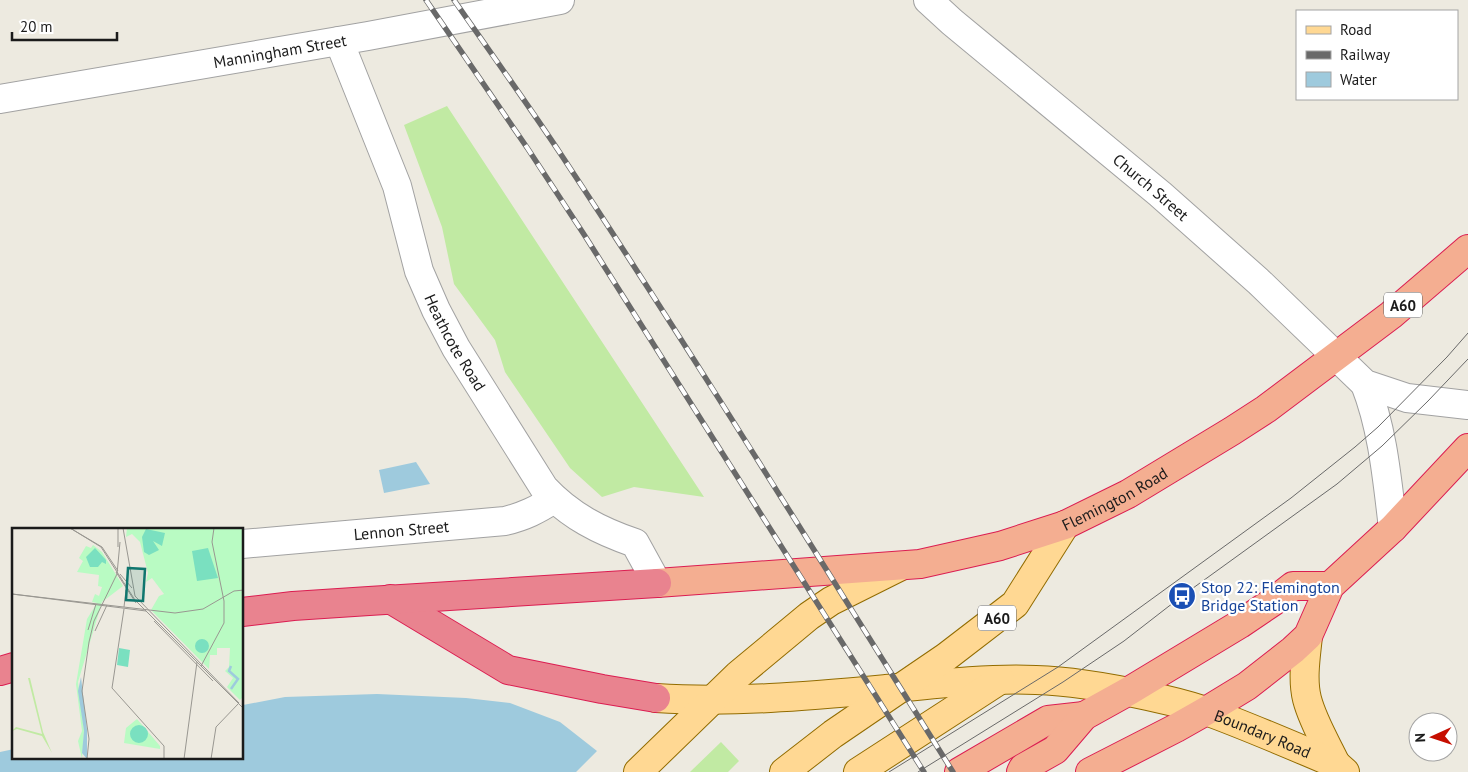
<svg xmlns="http://www.w3.org/2000/svg" width="1468" height="772" viewBox="0 0 1468 772" font-family="'PT Sans',sans-serif">
	<style>
		.grass { fill: #c1eaa3 }
		.water { fill: #9ecadd }
		.lines { fill: none; stroke-linecap: round; stroke-linejoin: round }
		.minor-casing { stroke: #a2a2a2; stroke-width: 30 }
		.tertiary-casing { stroke: #a2a2a2; stroke-width: 30 }
		.primary-casing { stroke: #926c00; stroke-width: 30 }
		.trunk-casing { stroke: #db1d51; stroke-width: 30 }
		.motorway-casing { stroke: #db1d51; stroke-width: 30 }
		.minor { stroke: #fff; stroke-width: 28 }
		.tertiary { stroke: #fff; stroke-width: 28 }
		.primary { stroke: #ffd893; stroke-width: 28 }
		.trunk { stroke: #f4ae91; stroke-width: 28 }
		.motorway { stroke: #e9838f; stroke-width: 28 }
		.tram { stroke: #696969; stroke-width: 1 }
		.rail-casing { stroke: #696969; stroke-width: 5.5 }
		.rail { stroke: #fff; stroke-width: 4; stroke-dasharray: 11; stroke-linecap: butt }
		.labels { text-anchor: middle; dominant-baseline: central; stroke-width: 4.5; stroke-linejoin: round; paint-order: stroke }
		.shield { fill: #fff; stroke: #5f5f5f; stroke-width: 1 }
		.shield-label { font-size: 15px; font-weight: bold; fill: #1b1b1b }
		.street-label { font-size: 16px; fill: #1b1b1b; stroke: #fff }
		.transit-label { font-size: 16px; fill: #164399; stroke: #fff; text-anchor: start }
		.inset-river { fill: none; stroke: #9ecadd; stroke-width: 2.5 }
		.inset-road { fill: none; stroke: #999791; stroke-width: 1 }
		.view { fill: #0f766e; fill-opacity: 0.15; stroke: #0f766e; stroke-width: 2.5 }
		.inset-edge { fill: none; stroke: #1b1b1b; stroke-width: 2.5 }
	</style>
	<rect width="100%" height="100%" fill="#edeae0"/>
	<g class="grass">
		<path d="M447,106L704,497L634,487L602,497L570,468L505,372L495,340L454,284L442,227L404,125Z"/>
		<path d="M721,742L739,761L728,772H690Z"/>
	</g>
	<g class="water">
		<path d="M416,462L430,484L384,493L379,470Z"/>
		<path d="M377,694L466,698L510,703L560,722L597,751L576,772H0V752L14,749V758H242L243,705L285,697Z"/>
	</g>
	<g class="lines">
		<g class="minor-casing">
			<g id="minor">
				<path id="s1" d="M339,41L397,186L419,271L436,310L456,348L544,488C570,516 600,531 635,543L657,583"/>
				<path id="s2" d="M242,544L505,521C525,516 537,510 554,499"/>
			</g>
		</g>
		<g class="tertiary-casing">
			<g id="tertiary">
				<path id="s3" d="M928,0L952,22L1160,194L1258,281L1365,384L1407,398L1468,405"/>
				<path id="s4" d="M0,99L368,36L560,0"/>
				<path d="M1365,384C1383,430 1387,479 1393,528"/>
			</g>
		</g>
		<g class="primary-casing">
			<g id="primary">
				<path d="M1308,636C1306,656 1302,679 1307,699C1313,722 1326,743 1336,764"/>
				<path id="s5" d="M656,698C733,703 809,696 886,689C936,684 986,678 1036,680C1074,681 1111,688 1148,696C1168,700 1187,705 1206,711C1250,727 1293,746 1336,764L1345,772"/>
				<path d="M638,772L738,675L809,616L831,601L901,566"/>
				<path d="M784,772L833,734L946,657L1015,604L1065,525"/>
				<path d="M858,772L1000,680"/>
			</g>
		</g>
		<g class="trunk-casing">
			<g id="trunk">
				<path id="s6" d="M657,583L920,564L1000,546L1065,525L1128,494L1232,431L1266,409L1391,315L1468,249"/>
				<path d="M959,772L1048,720L1084,716"/>
				<path d="M1021,772L1023,768L1055,750L1084,716L1129,691L1240,624L1274,601L1293,586H1330"/>
				<path d="M1090,772L1176,728L1206,711L1247,686L1293,650L1308,636L1330,586L1393,528L1468,448"/>
			</g>
		</g>
		<g class="motorway-casing">
			<g id="motorway">
				<path d="M390,599L508,670L602,689L656,698"/>
				<path d="M242,612L293,606L369,601L657,583"/>
				<path d="M0,671L14,667"/>
			</g>
		</g>
		<use href="#minor" class="minor"/>
		<use href="#tertiary" class="tertiary"/>
		<use href="#primary" class="primary"/>
		<use href="#trunk" class="trunk"/>
		<use href="#motorway" class="motorway"/>
		<g class="tram">
			<path d="M889,772L1058,667L1291,498L1355,447L1378,427L1447,357L1468,333"/>
			<path d="M918,772L1063,682L1124,641L1182,596L1337,484L1382,446L1428,401L1468,359"/>
		</g>
		<g class="rail-casing">
			<g id="rail">
				<path d="M426,0L528,149L585,236L924,772"/>
				<path d="M454,0C490,52 527,103 562,156C696,359 824,566 953,772"/>
			</g>
		</g>
		<use href="#rail" class="rail"/>
	</g>
	<defs>
		<g id="bus-disc" transform="scale(1.4375)"><circle r="9.5" fill="#1a4fb4" stroke="#fff"/><path d="M-5-6H5V4H4V6H2V4H-2V6H-4V4H-5ZM-3.5-4V0h7V-4ZM-3.5 1.2v1.5H-2V1.2ZM2 1.2v1.5H3.5V1.2Z" fill="#fff"/></g>
	</defs>
	<g fill-rule="evenodd">
		<use href="#bus-disc" x="1182" y="596"/>
	</g>
	<g class="labels">
		<g class="shield">
			<rect x="1384" y="292.5" width="38" height="25" rx="4"/>
			<rect x="978" y="605.5" width="38" height="25" rx="4"/>
		</g>
		<g class="shield-label">
			<text x="1403" y="305">A60</text>
			<text x="997" y="618">A60</text>
		</g>
		<g class="street-label">
			<text stroke="none"><textPath href="#s4" startOffset="284">Manningham Street</textPath></text>
			<text stroke="none"><textPath href="#s3" startOffset="291">Church Street</textPath></text>
			<text stroke="none"><textPath href="#s1" startOffset="324">Heathcote Road</textPath></text>
			<text stroke="none"><textPath href="#s6" startOffset="470">Flemington Road</textPath></text>
			<text stroke="none"><textPath href="#s2" startOffset="160">Lennon Street</textPath></text>
			<text stroke="none"><textPath href="#s5" startOffset="615">Boundary Road</textPath></text>
		</g>
		<g class="transit-label">
			<text x="1201" y="587">Stop 22: Flemington<tspan x="1201" dy="18">Bridge Station</tspan></text>
		</g>
	</g>
	<g transform="translate(12 528)">
		<rect width="231" height="231" fill="#edeae0"/>
		<path d="M16,150H18L31,204L40,225L30,208L5,201L0,203L4,199L30,206Z" fill="#c1eaa3"/>
		<path d="M115,0H231L232,168L228,172L215,159L221,150L213,143L217,139L218,120H205V127H198L197,141L139,82L147,68L152,66L140,50L134,54L136,45L128,14L120,6L114,9ZM81,17L90,24L111,58L90,74L66,154L72,203L70,231L66,213L70,203L64,156L75,91L85,75L80,74L83,66L87,68L90,59L86,58L87,47L65,44L71,33L67,30L74,18L79,20ZM125,191L148,218V221L112,215L114,200Z" fill="#b9fbc3"/>
		<path d="M134,1L153,5L150,18L141,13L147,22L137,27L132,24L130,9ZM83,20L94,32V36L90,34L86,39H78L74,29ZM196,20L206,50L185,53L180,23ZM183 118a7 7 0 1 1 14 0a7 7 0 1 1-14 0ZM107,120L118,122L116,139L105,137ZM118 206a9 9 0 1 1 18 0a9 9 0 1 1-18 0Z" fill="#7ae0c0"/>
		<path d="M69,149L75,202V231L70,225L72,203L66,163Z" fill="#9ecadd"/>
		<path class="inset-river" d="M219,161L226,151L217,143L219,138"/>
		<path class="inset-road" d="M58,0L90,19L106,43M58,0L89,19L123,72L232,181M106,0V19M111,0L123,68L227,175L204,199L199,231M104,44L124,75M108,46L120,60M0,66L163,85L191,81L222,63L232,62M0,66L134,83M112,79L114,62M142,93L201,153M76,102L84,76M83,103L95,77M189,138L212,95V73L200,14L202,0M100,160L152,218V231M100,160L112,81M75,231L77,211L70,163L77,114L82,93L105,46L108,14M172,231L185,134"/>
		<path class="view" d="M116,40L133,41L131,73L114,72Z"/>
		<rect width="231" height="231" class="inset-edge"/>
	</g>
	<rect x="1296" y="10" width="162" height="90" fill="#ffffff" stroke="#a4a4a4"/>
	<rect x="1306" y="26" width="25" height="8" fill="#ffd893" stroke="#a4a4a4"/>
	<text x="1340" y="35" font-size="15" fill="#1b1b1b">Road</text>
	<rect x="1306" y="51" width="25" height="8" fill="#696969" stroke="#a4a4a4"/>
	<text x="1340" y="60" font-size="15" fill="#1b1b1b">Railway</text>
	<rect x="1306" y="72" width="25" height="15" fill="#9ecadd" stroke="#a4a4a4"/>
	<text x="1340" y="85" font-size="15" fill="#1b1b1b">Water</text>
	<g transform="translate(1433 737) rotate(267)"><circle r="24" fill="#ffffff" stroke="#a4a4a4"/>
	<path d="M0-4L9 19L0 12L-9 19Z" fill="#c60e00"/>
	<text y="-8" font-size="14" font-weight="bold" text-anchor="middle" fill="#1b1b1b">N</text>
	</g>
	<path d="M12 32v8h105v-8" fill="none" stroke="#1b1b1b" stroke-width="2.5"/>
	<text x="20" y="32" font-size="15" fill="#1b1b1b" stroke="#ffffff" stroke-width="4" paint-order="stroke">20 m</text>
</svg>
